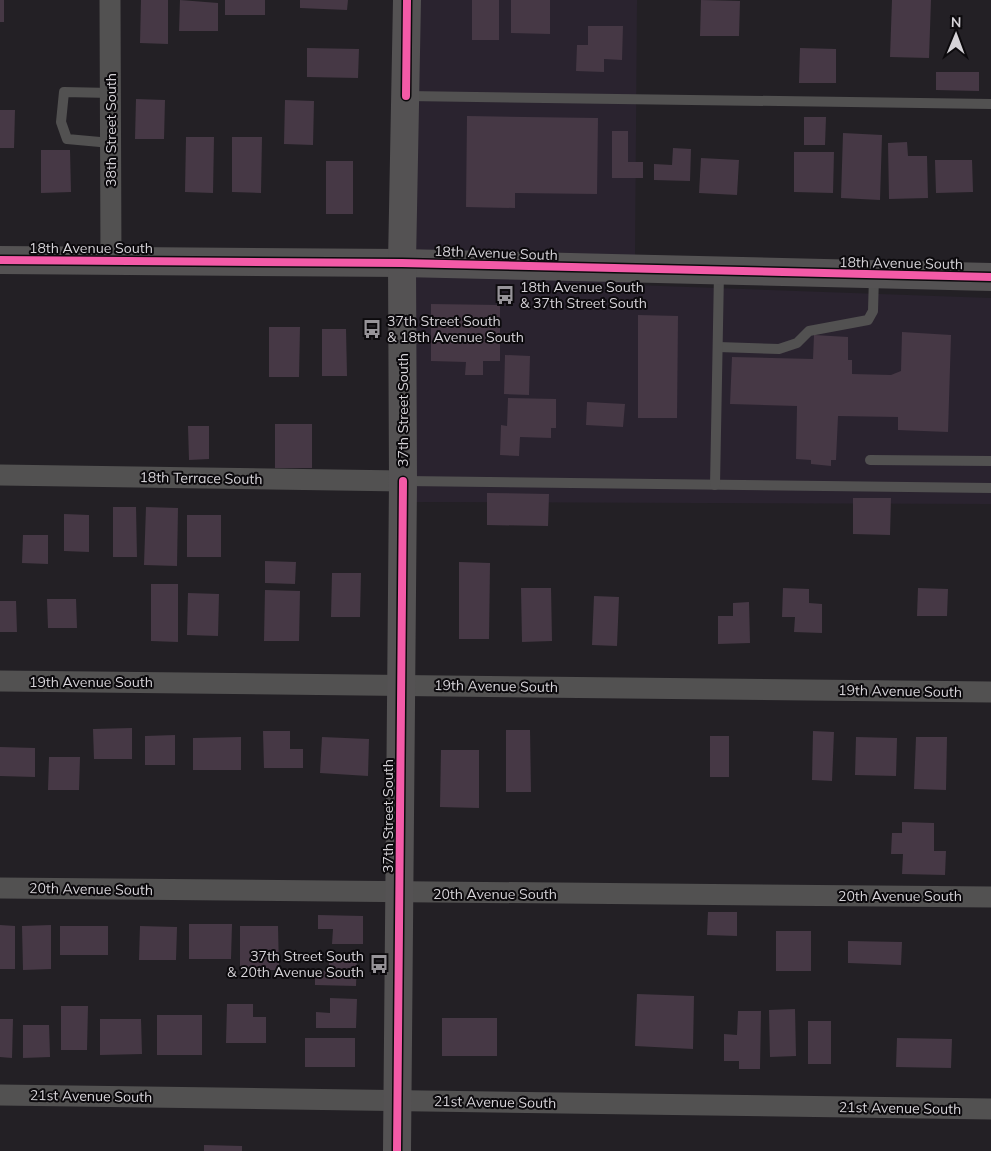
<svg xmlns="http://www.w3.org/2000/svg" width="991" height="1151" viewBox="0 0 991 1151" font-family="Mulish,sans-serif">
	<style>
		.built { fill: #2a232f }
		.building { fill: #463845 }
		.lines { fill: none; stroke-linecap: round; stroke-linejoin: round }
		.lane { stroke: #525151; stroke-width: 10 }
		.street { stroke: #525151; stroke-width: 21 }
		.secondary { stroke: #545253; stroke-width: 28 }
		.cycleway-casing { stroke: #0c0a0d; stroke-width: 11 }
		.cycleway { stroke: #f35aa7; stroke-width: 8 }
		.labels { text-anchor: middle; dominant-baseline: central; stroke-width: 4; stroke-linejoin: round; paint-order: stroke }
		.street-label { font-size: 14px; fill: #d6d3d8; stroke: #0c0a0d }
		.poi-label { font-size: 14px; fill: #d6d3d8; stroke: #0c0a0d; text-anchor: start }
	</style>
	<rect width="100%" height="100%" fill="#232025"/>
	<g class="built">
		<path d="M418,0H637L635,258L413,251Z"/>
		<path d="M413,276L634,282L635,285L991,298V504L413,502Z"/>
	</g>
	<g class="building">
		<rect x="0" y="0" width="4" height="22"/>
		<path d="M141,0H168V44L140,43Z"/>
		<path d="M180,0L218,3V31H179Z"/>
		<rect x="225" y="0" width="40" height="15"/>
		<path d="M300,0H348L347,10L300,8Z"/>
		<rect x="472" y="0" width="27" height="40"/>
		<path d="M511,0H550V34L511,33Z"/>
		<path d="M701,0L740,1L739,36H700Z"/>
		<path d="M892,0H931L929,58L890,57Z"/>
		<path d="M588,26H623L622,60L604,59V72L576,71L577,45H588Z"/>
		<path d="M307,48L359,49L358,78L307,77Z"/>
		<path d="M800,48L836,49V83H799Z"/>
		<path d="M936,72H979V91L936,90Z"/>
		<path d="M136,99L165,100L164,139H135Z"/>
		<path d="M285,100L314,101L313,145L284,144Z"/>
		<path d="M0,110H15L14,148H0Z"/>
		<path d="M467,116L598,118L597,194L515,193V208L466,207Z"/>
		<path d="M804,117H826L825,145H804Z"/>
		<path d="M612,131H628V162H643V178H612Z"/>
		<path d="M843,133L882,135L880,200L841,198Z"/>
		<path d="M186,137H214L213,193L185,192Z"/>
		<path d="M232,137H262L261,193L232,192Z"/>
		<path d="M907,142L908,156H927L928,198L889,199L888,143Z"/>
		<path d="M673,148L691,149L690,181L654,180V164L672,165Z"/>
		<path d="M41,150H70L71,192L41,193Z"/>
		<path d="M794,152H834L833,193L794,192Z"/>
		<path d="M701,158L739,160L737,195L699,193Z"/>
		<path d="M935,160H972L973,192L936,193Z"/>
		<rect x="326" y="161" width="27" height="53"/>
		<path d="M431,304L500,305V361H483V375H465L466,362L431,361Z"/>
		<path d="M638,315L678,316L677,418H638Z"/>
		<path d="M269,327H300L299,377H269Z"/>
		<path d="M322,329H346L347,376H322Z"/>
		<path d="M902,332L951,335L948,432L898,430V417L838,416L836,460H831V466L811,464V460L796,459L797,406L730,404L732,357L813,359L814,335L848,337V360H852V374L891,375L901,371Z"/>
		<path d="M505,355L530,356L529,395L504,394Z"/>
		<path d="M508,398L556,399V428H551V438L520,437L519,456L500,455L501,425L507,426Z"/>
		<path d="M587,402L625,404L623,427L586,425Z"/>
		<rect x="275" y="424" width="37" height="44"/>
		<path d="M188,426H209V459L189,460Z"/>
		<path d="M487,493L549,494L548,526L487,525Z"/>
		<path d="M853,498H891L890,535L853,534Z"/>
		<path d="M113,507H136L137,557H113Z"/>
		<path d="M146,507L178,508L177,566L144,565Z"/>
		<path d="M64,514L89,515V552L64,551Z"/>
		<rect x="187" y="515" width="34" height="42"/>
		<path d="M23,535H48V564L22,563Z"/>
		<path d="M265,561L296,562L295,584L265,583Z"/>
		<path d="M459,562L490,563L489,639H459Z"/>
		<path d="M332,573H361L360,617H331Z"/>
		<path d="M151,584H178V642L151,641Z"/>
		<path d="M521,588H551L552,641L522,642Z"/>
		<path d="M783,588L809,589V603L822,604V633L794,632L795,617H782Z"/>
		<path d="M918,588L948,589L947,616H917Z"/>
		<path d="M265,590L300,591L299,641H264Z"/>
		<path d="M188,593L219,594L218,636L187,635Z"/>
		<path d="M594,596L619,597L617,646L592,645Z"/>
		<path d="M47,599H76L77,628H48Z"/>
		<path d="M0,601H16L17,632H0Z"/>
		<path d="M749,602L750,643L718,644V616H733V603Z"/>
		<path d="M132,728V759H94L93,729Z"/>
		<path d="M506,730H530L531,792H506Z"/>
		<path d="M263,731H290V749H303V768H264Z"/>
		<path d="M813,731L834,732L832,781L812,780Z"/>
		<path d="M175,735V765H145V736Z"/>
		<rect x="710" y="736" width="19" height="41"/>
		<path d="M241,737V770H193V738Z"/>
		<path d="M322,737L369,739L368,776L320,773Z"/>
		<path d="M856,737L897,738L896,776L855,775Z"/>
		<path d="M916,737H947L946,790L914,789Z"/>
		<path d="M0,747L35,748V777L0,776Z"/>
		<path d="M441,750H479V808L440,807Z"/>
		<path d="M49,757H80L79,790H48Z"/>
		<path d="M902,822L934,823V851H946L945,875L902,874L903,854H891L892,833H902Z"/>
		<path d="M708,912H737V936L707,935Z"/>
		<path d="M318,915L363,916V944H332L333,929H318Z"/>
		<path d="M189,924H232L231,959H189Z"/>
		<path d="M0,925L15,926V969H0Z"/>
		<path d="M51,925V969L23,970L22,926Z"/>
		<rect x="60" y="926" width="48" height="29"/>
		<path d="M140,926L177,927L176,960H139Z"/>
		<path d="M240,926H278L279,970H240Z"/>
		<rect x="776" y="931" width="35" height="40"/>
		<path d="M848,941L902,942L901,965L848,963Z"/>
		<path d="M329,956H357L356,986L315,985V971H329Z"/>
		<path d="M637,994L694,996L693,1049L635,1046Z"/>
		<path d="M330,998L357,999L356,1028H316V1012L330,1013Z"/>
		<path d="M227,1004H253V1017H266V1043H226Z"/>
		<path d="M61,1006H88L87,1050H61Z"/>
		<path d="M795,1009L796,1056L770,1057L769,1010Z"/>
		<path d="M738,1011H761L760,1069H739V1061H724V1034L737,1035Z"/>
		<rect x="157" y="1015" width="45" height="40"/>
		<rect x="442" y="1018" width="55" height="38"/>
		<path d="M0,1019H13L12,1058L0,1057Z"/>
		<path d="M100,1019H141L142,1054L100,1055Z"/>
		<rect x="808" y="1021" width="23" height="43"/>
		<path d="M23,1025H49L50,1057L23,1058Z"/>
		<rect x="305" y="1038" width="50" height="29"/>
		<path d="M897,1038L952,1039L951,1068L896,1067Z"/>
		<path d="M204,1145L242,1146V1151H204Z"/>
	</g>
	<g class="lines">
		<g class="lane">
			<path d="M111,93L64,92L61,122L67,139L111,143"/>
			<path d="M407,96L991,104"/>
			<path d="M718,347L779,349L797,343L809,331L868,320L873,311L874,276"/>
			<path d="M870,460L991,461"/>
			<path d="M405,481L991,488"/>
			<path d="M715,485L719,273"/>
		</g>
		<g class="street">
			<path d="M110,0L111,261"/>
			<path d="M0,475L403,481"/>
			<path d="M0,681L991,692"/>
			<path d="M0,888L991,897"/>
			<path d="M0,1095L991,1109"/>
		</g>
		<g class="secondary">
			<path d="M0,260L402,263L991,277"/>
			<path d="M397,1151L403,481L402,263L407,0"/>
		</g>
		<g class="cycleway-casing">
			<g id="cycleway">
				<path d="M406,96L407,0"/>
				<path d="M0,260L402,263L991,277"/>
				<path d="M397,1151L403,481"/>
			</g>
		</g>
		<use href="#cycleway" class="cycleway"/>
	</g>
	<defs>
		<g id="bus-bare" transform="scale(1.5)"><path d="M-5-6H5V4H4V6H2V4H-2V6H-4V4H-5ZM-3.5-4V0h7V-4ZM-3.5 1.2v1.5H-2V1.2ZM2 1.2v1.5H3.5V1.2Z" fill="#979499" stroke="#0c0a0d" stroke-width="2.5" paint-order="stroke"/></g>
	</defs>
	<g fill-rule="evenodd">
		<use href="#bus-bare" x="505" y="295"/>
		<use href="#bus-bare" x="372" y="329"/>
		<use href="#bus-bare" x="379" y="964"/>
	</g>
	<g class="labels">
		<g class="street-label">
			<text transform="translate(111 130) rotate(-90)">38th Street South</text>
			<text x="91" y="248">18th Avenue South</text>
			<text transform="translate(496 253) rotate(2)">18th Avenue South</text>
			<text transform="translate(901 263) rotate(1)">18th Avenue South</text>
			<text transform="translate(403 410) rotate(-90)">37th Street South</text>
			<text transform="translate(201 478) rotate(1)">18th Terrace South</text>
			<text x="91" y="682">19th Avenue South</text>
			<text transform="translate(496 686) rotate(1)">19th Avenue South</text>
			<text transform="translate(900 691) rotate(1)">19th Avenue South</text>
			<text transform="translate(388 816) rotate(-90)">37th Street South</text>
			<text transform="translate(91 889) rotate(1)">20th Avenue South</text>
			<text x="495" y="894">20th Avenue South</text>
			<text x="900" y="896">20th Avenue South</text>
			<text transform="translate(91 1096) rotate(1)">21st Avenue South</text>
			<text transform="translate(495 1102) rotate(1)">21st Avenue South</text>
			<text transform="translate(900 1108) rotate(1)">21st Avenue South</text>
		</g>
		<g class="poi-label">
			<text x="520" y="287">18th Avenue South<tspan x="520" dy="16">&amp; 37th Street South</tspan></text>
			<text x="387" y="321">37th Street South<tspan x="387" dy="16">&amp; 18th Avenue South</tspan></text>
			<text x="364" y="956" text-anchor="end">37th Street South<tspan x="364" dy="16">&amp; 20th Avenue South</tspan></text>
		</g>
	</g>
	<g transform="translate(956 35) rotate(1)" stroke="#0c0a0d" stroke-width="4" paint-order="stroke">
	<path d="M0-4L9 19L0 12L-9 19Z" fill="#d6d3d8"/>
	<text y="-8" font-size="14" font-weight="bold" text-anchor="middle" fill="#d6d3d8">N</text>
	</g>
</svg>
